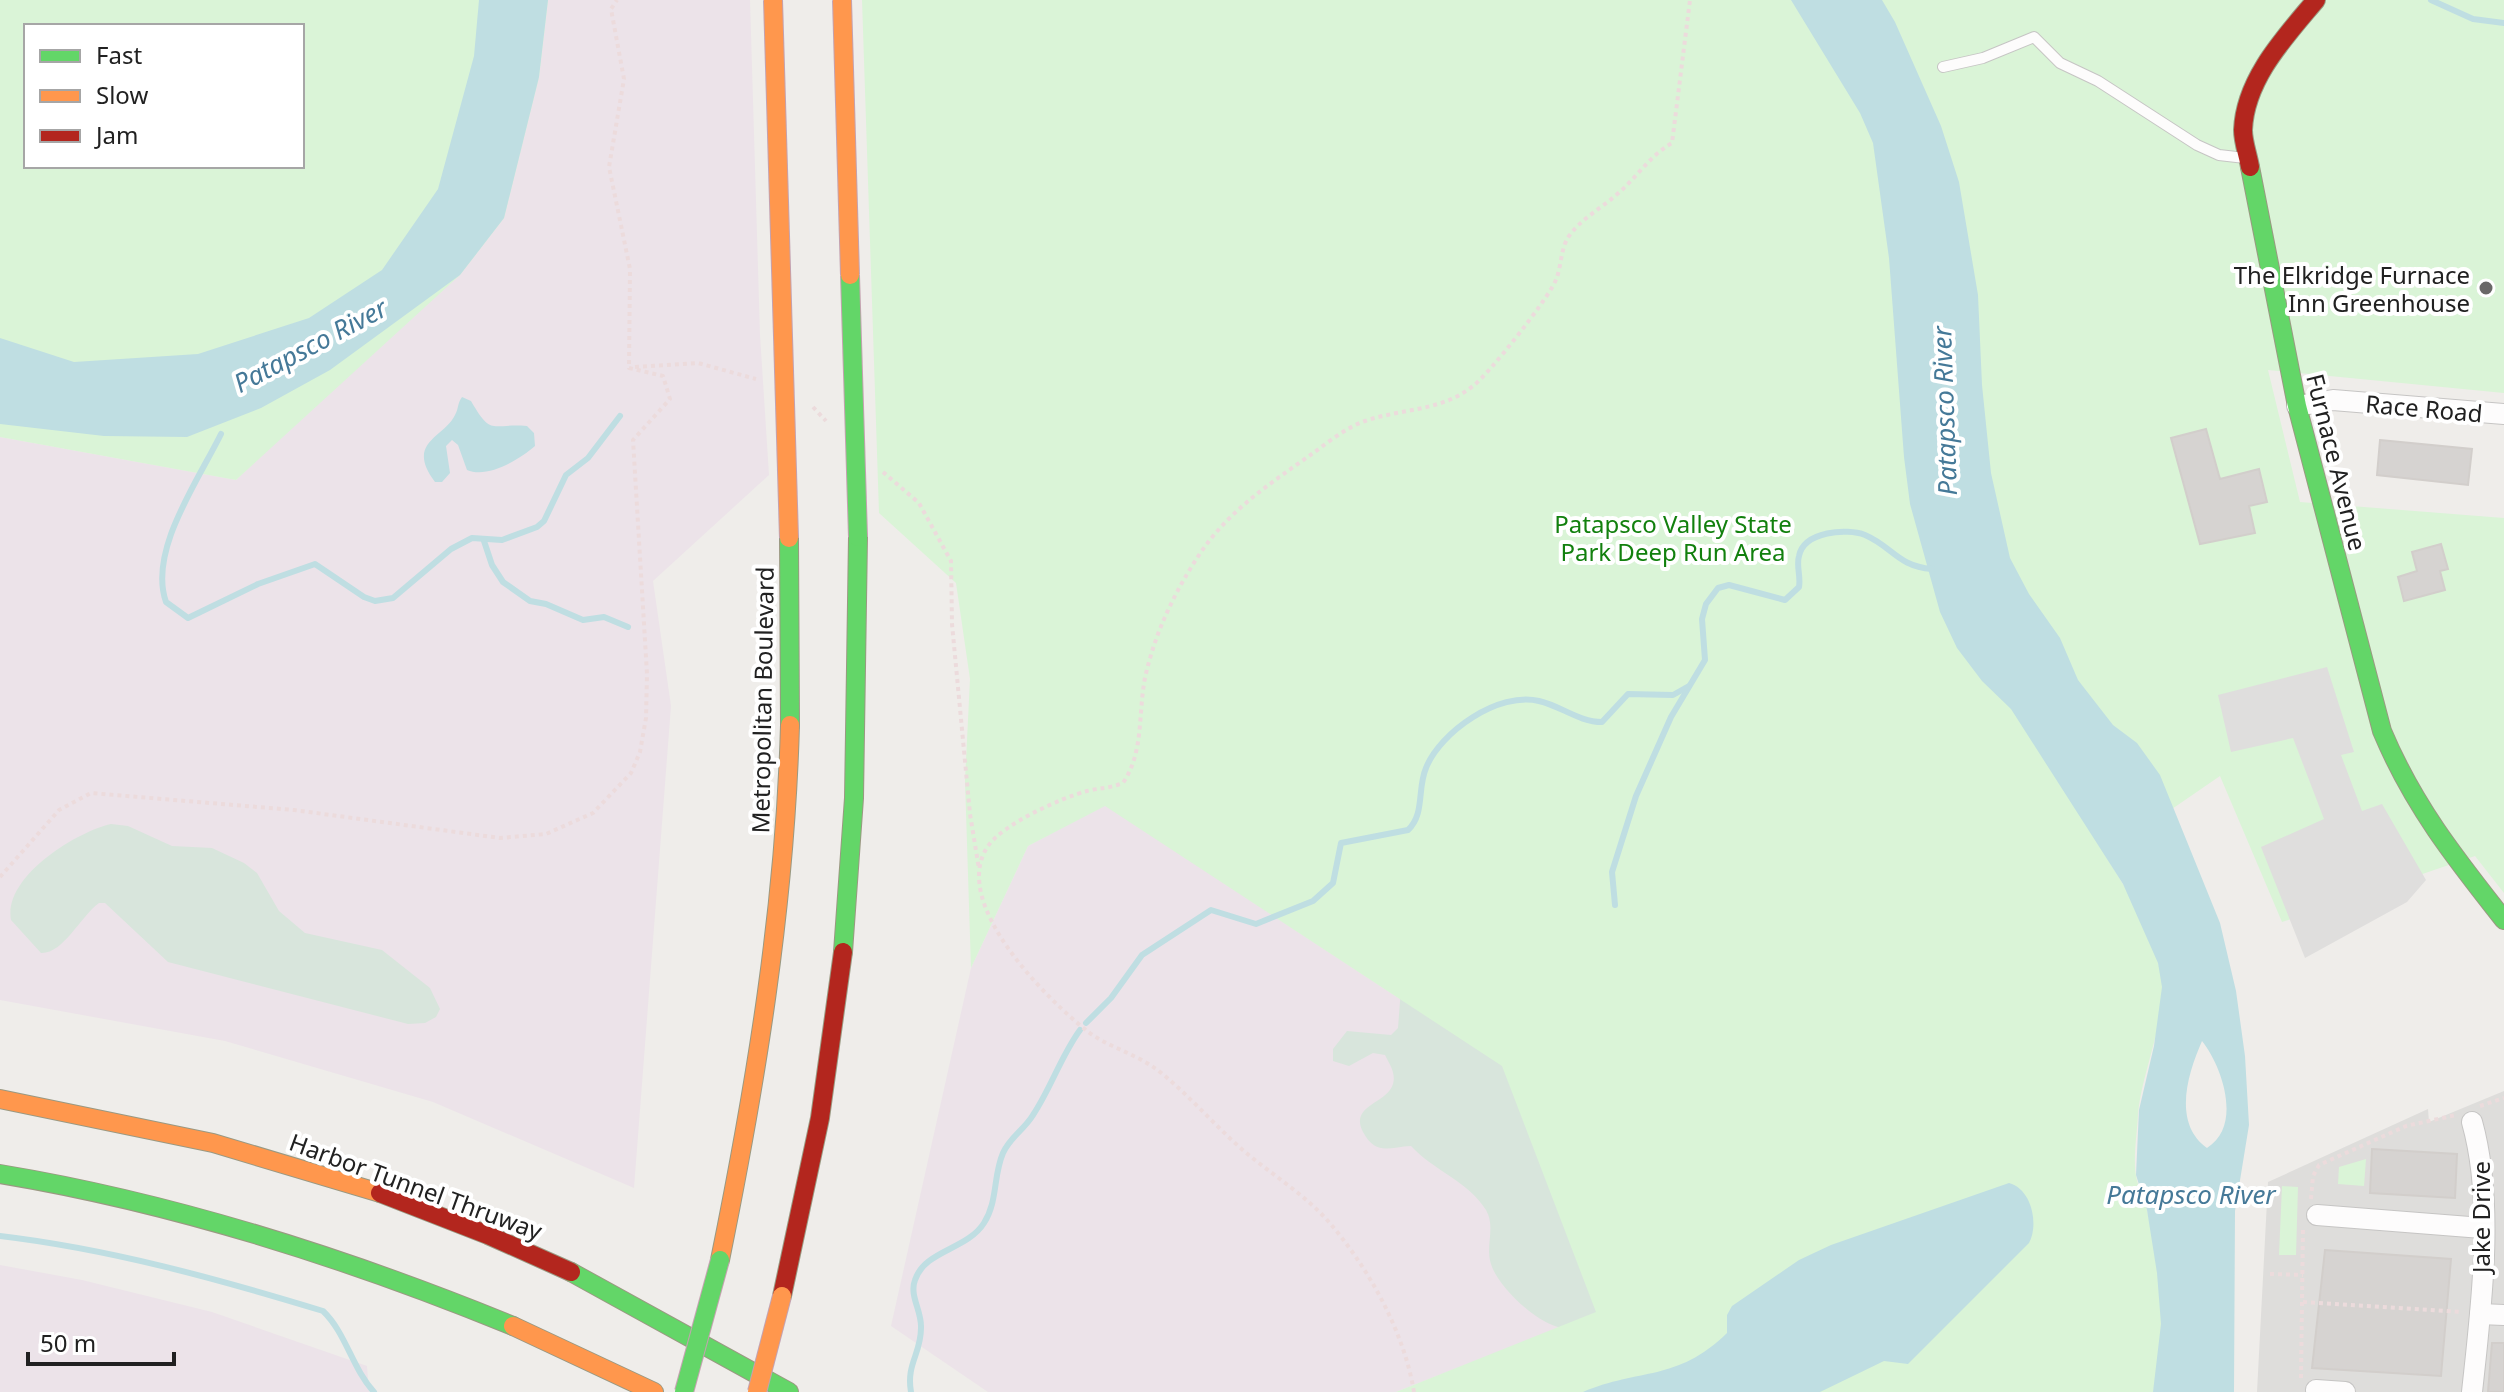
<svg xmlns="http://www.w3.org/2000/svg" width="2504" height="1392" viewBox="0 0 2504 1392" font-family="'Noto Sans',sans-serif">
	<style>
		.residential { fill: #dedddb }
		.industrial { fill: #ece3e9 }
		.wetland { fill: #d8e5dc }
		.park { fill: #daf4d7; fill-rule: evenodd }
		.parking { fill: #dfdedd }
		.water { fill: #bfdee2; fill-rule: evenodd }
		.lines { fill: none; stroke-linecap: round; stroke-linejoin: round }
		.stream { stroke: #bfdee2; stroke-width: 6 }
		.building { fill: #d6d3d1; stroke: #d2cecb; stroke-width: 2 }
		.lane-casing { stroke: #c6c5c4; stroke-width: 12 }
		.street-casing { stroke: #c6c5c4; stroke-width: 22 }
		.fast-casing { stroke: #9a9982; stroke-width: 20 }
		.slow-casing { stroke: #9a9982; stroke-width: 20 }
		.jam-casing { stroke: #9a9982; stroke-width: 20 }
		.path { stroke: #ecdbdc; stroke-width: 4; stroke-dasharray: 4 4; stroke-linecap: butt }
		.lane { stroke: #fdfcfc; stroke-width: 10 }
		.street { stroke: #fdfcfc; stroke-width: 20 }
		.fast { stroke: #63d668; stroke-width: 18 }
		.slow { stroke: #ff974d; stroke-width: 18 }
		.jam { stroke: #b3261e; stroke-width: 18 }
		.fast-bridge-casing { stroke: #c4a2b0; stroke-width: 20; stroke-linecap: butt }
		.slow-bridge-casing { stroke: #c4a2b0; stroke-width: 20; stroke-linecap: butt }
		.fast-bridge { stroke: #63d668; stroke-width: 18 }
		.slow-bridge { stroke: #ff974d; stroke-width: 18 }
		.poi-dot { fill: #696867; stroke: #fff; stroke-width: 3 }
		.labels { text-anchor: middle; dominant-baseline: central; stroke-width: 8; stroke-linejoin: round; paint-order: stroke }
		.poi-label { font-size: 24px; fill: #212121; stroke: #fff; text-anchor: end }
		.street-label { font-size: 24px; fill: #212121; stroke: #fff }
		.park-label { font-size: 24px; fill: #12800e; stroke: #fff }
		.water-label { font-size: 26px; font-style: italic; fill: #457998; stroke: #fff }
	</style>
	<rect width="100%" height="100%" fill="#efedea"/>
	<path class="residential" d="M2504,1091V1392H2257L2268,1182L2428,1109L2429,1122Z"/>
	<g class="industrial">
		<path d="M548,0H750L760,335L769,475L653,581L671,706L634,1188L433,1102L225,1041L0,1000V437L236,480L298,421L539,77Z"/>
		<path d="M1105,805L1502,1066L1597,1313L1396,1392H988L891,1326L971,968L1028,846Z"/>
		<path d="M0,1265L82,1280L212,1312L367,1366L369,1392H0Z"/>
	</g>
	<g class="wetland">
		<path d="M111,824L128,826L172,846L212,848L244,863L257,873L279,911L305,933L382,950L430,988L440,1009L436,1017L425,1023L408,1024L168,962L105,903H99C80,917 63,954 41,953L11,920C3,877 76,832 111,824Z"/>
		<path d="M1461,964L1610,1302C1597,1313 1581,1329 1563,1328C1539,1326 1497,1286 1491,1264C1485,1246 1496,1227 1486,1210C1469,1182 1433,1170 1411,1146C1389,1147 1376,1156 1363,1132C1349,1105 1387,1104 1393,1084C1396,1073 1390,1065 1385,1055L1373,1053L1349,1066L1333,1061V1049L1347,1031L1391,1035L1398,1028L1401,988Z"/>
	</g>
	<g class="park">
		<path d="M0,0H548L539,77L504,218L460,275L236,480L0,437ZM26,26H302V166H26Z"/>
		<path d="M862,0H2504V393L2268,370L2300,502L2504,518V893L2475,856L2282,922L2220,776L2105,855C2129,893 2157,938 2162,983C2166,1020 2141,1075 2138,1115C2137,1134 2133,1157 2136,1176C2138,1187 2145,1199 2147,1210C2160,1268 2168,1335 2153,1392H1396L1596,1312L1502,1066L1105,806L1028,846L971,968L965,781L970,679L956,583L879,513Z"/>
		<path d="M2366,1159L2364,1186L2338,1184L2339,1167Z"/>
		<path d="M2282,1186L2298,1187L2296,1255H2279Z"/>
	</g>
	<path class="parking" d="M2327,667L2354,752L2341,755L2362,811L2382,804L2426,880L2407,902L2305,958L2261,847L2324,819L2293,738L2231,752L2218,695Z"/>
	<g class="water">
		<path d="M479,0H548L539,77L504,218L460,275L330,370L261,408L187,437L104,436L0,424V338L74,362L198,354L309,318L382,270L438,189L474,56Z"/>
		<path d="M1791,0H1882L1895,22L1941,126L1959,182L1978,295L1982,385L1991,473L2010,558L2029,594L2060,638L2078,680L2113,725L2137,743L2160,775L2220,923L2236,991L2245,1056L2249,1125L2235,1211L2234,1392H2153L2161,1324L2157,1273L2147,1210L2136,1175L2139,1110L2154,1046L2162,987L2158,963L2123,884L2011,709L1982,681L1957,648L1940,612L1910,504L1904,457L1889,258L1873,143L1860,113ZM2202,1041C2222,1066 2243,1126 2207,1148C2172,1123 2188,1073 2202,1041Z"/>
		<path d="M462,397L471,401C492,437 490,423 527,426L534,433L535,446C519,460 487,479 467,470L458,445L452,440L446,446L450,473L442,482H435C405,442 444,438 455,415C459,408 457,404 462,397Z"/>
		<path d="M2009,1183C2032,1189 2039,1225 2029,1243L1908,1364L1884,1361L1820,1392H1583C1639,1368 1677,1382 1727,1333V1315L1732,1306L1799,1260L1831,1245Z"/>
	</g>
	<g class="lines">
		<g class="stream">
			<path d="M2431,0L2473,19L2504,23"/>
			<path d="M221,434C198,481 148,551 166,602L188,618L258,584L315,564L364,597L375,601L393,598L451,549L472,538L502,540L537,527L544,521L566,475L588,458L620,416"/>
			<path d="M484,541L492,565L503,582L530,601L546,604L583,620L604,617L628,627"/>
			<path d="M1615,905L1612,872L1636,796L1671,717L1705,660L1702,619L1706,604L1718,588L1729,585L1785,600L1799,587C1801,576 1796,566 1799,556C1804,531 1847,528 1865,535C1893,547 1897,566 1932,569"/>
			<path d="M1086,1023L1111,998L1142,955L1211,910L1256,924L1313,901L1333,883L1341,843L1408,830C1425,814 1417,789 1426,768C1440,732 1499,691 1539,701C1561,706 1579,722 1602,722L1628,694L1673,695L1689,686"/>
			<path d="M0,1236C110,1249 218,1279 323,1311C346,1333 352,1368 374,1392"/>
			<path d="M911,1392C906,1364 921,1354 921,1328C922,1311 909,1296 915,1280C925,1250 967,1250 984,1223C998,1201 993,1176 1003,1153C1010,1137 1024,1130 1033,1115C1051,1088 1061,1056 1080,1030"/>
		</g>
	</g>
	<g class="building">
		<path d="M2206,429L2220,479L2259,469L2267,502L2249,506L2255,533L2200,544L2171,438Z"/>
		<path d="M2380,440L2472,449L2468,485L2377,475Z"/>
		<path d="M2441,544L2448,569L2440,571L2445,590L2404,601L2398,577L2417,571L2412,552Z"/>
		<path d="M2372,1149L2457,1154L2455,1198L2370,1193Z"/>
		<path d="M2325,1250L2451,1259L2441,1376L2312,1368Z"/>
		<path d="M2492,1343H2504V1392H2488Z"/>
	</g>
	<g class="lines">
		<g class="lane-casing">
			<path id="lane" d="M1943,67L1983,58L2034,37L2060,63L2098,81L2197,145L2219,155L2245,158"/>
		</g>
		<g class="street-casing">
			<g id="street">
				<path d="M2297,406L2333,400L2504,414"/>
				<path d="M2317,1215L2482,1228"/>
				<path d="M2480,1314L2504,1315"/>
				<path d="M2316,1390L2345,1392"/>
				<path d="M2472,1392C2481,1308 2495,1204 2472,1122"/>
			</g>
		</g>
		<g class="fast-casing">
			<g id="fast">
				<path d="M2250,167L2297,406L2382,731C2413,805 2455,858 2504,920"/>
				<path d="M789,538L790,725"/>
				<path d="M843,952L854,798L858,537"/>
				<path d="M0,1174C175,1203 349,1259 513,1326"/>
				<path d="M571,1272L789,1392"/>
			</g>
		</g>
		<g class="slow-casing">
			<g id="slow">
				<path d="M0,1099L213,1143L380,1193"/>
				<path d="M720,1260C756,1083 785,907 790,725"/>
				<path d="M513,1326L654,1392"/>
			</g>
		</g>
		<g class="jam-casing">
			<g id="jam">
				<path d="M2250,167C2248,155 2243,142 2243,130C2245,79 2285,37 2316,0"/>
				<path d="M380,1193L488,1235L571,1272"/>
				<path d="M782,1296L820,1118L843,952"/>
			</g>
		</g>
		<g class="path">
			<path d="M635,367L698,363L756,379"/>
			<path d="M813,407L826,421"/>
			<path d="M883,472L919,503L951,561L952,624L970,814L979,869"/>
			<path d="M0,877L59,810L91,793L294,810L500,838L546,834L593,813L631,773L640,752L646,718L647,674L633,440L670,399L663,376L629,368L630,269L609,167L624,79L611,9L617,0"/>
			<path d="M2480,1106L2504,1098"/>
			<path d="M2311,1199L2313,1176L2319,1165L2406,1126L2456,1115"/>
			<path d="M2270,1274L2303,1275"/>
			<path d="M2303,1302L2461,1312"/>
			<path d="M2301,1378L2303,1226"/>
			<path d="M1414,1392C1404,1331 1368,1267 1328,1221C1304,1194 1271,1174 1244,1151C1215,1126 1190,1096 1160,1072C1136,1053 1109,1048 1087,1031C1047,999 949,903 988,846C1003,824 1061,798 1087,791C1100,788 1111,788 1123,783C1144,752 1138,714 1145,678C1155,632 1175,591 1201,552C1230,510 1268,485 1309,456C1326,444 1345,428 1365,421C1403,408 1440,412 1473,386C1490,373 1546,301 1555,282C1562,267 1560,249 1569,236C1581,219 1600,209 1615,196C1636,179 1648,157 1672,143L1690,0"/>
		</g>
		<use href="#lane" class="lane"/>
		<use href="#street" class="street"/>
		<use href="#fast" class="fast"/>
		<use href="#slow" class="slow"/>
		<use href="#jam" class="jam"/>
		<g class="fast-bridge-casing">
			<g id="fast-bridge">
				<path d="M850,275L858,537"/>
				<path d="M684,1392L720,1260"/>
			</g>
		</g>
		<g class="slow-bridge-casing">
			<g id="slow-bridge">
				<path d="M773,0L789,538"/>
				<path d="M842,0L850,275"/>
				<path d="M757,1392L782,1296"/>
			</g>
		</g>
		<use href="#fast-bridge" class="fast-bridge"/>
		<use href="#slow-bridge" class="slow-bridge"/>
	</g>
	<circle class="poi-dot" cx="2486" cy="288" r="8"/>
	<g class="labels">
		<g class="poi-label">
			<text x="2470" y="274">The Elkridge Furnace<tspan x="2470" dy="28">Inn Greenhouse</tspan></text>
		</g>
		<g class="street-label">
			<text transform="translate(2424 408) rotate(5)">Race Road</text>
			<text transform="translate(2337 462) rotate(76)">Furnace Avenue</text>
			<text transform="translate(762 700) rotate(-89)">Metropolitan Boulevard</text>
			<text transform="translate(416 1186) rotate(20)">Harbor Tunnel Thruway</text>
			<text transform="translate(2480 1217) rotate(-90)">Jake Drive</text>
		</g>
		<g class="park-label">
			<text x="1673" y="523">Patapsco Valley State<tspan x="1673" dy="28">Park Deep Run Area</tspan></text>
		</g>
		<g class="water-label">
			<text transform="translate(310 345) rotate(-28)">Patapsco River</text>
			<text transform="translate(1944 411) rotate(-92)">Patapsco River</text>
			<text x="2191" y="1194">Patapsco River</text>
		</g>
	</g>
	<rect x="24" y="24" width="280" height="144" fill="#ffffff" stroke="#a6a6a6" stroke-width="2"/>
	<rect x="40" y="50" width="40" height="12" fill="#63d668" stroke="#a6a6a6" stroke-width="2"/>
	<text x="96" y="64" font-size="24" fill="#212121">Fast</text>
	<rect x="40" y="90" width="40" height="12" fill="#ff974d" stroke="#a6a6a6" stroke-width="2"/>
	<text x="96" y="104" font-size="24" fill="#212121">Slow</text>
	<rect x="40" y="130" width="40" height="12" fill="#b3261e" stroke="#a6a6a6" stroke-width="2"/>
	<text x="96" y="144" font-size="24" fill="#212121">Jam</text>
	<path d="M28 1352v12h146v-12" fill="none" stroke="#212121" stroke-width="4"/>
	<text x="40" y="1352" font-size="24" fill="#212121" stroke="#ffffff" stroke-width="6" paint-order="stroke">50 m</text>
</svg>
